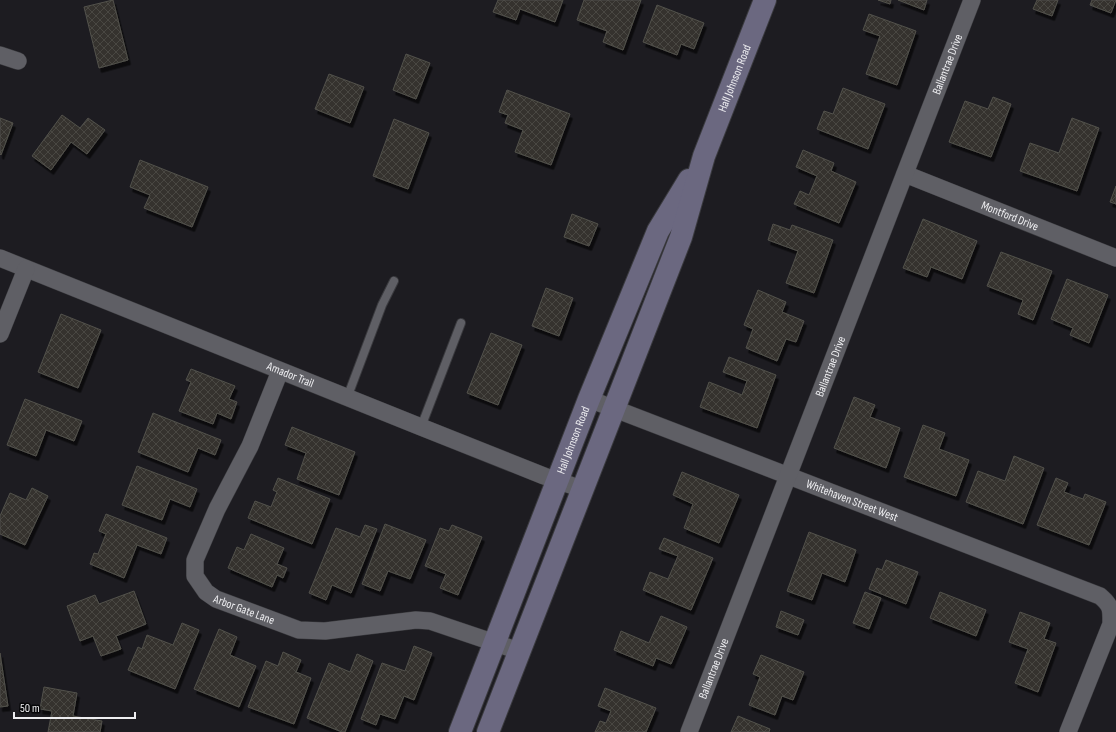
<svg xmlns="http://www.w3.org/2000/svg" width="1116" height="732" viewBox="0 0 1116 732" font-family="'Sofia Sans Condensed',sans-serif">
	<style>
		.building { fill: url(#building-cross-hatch); stroke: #52514b; filter: url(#shadow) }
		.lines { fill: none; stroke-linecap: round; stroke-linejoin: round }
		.service-casing { stroke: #3a3a3e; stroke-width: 10 }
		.minor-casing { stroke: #3a3a3e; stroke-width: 18 }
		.secondary-casing { stroke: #3a3a3e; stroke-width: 24 }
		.service { stroke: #5f5f65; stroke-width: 8 }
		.minor { stroke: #5f5f65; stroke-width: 17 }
		.secondary { stroke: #6b6880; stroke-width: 22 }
		.labels { text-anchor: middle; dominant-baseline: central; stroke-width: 4; stroke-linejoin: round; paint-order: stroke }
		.street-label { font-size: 12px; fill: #eeeef1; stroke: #070709 }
	</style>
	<defs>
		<pattern id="building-cross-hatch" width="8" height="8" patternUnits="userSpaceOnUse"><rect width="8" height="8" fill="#34332e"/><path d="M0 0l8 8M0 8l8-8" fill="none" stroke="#484742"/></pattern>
		<filter id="shadow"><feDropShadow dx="2.5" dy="4.5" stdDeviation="0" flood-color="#0009"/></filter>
	</defs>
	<rect width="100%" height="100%" fill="#1d1c21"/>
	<g class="building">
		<path d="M113,0L128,60L99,68L84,7Z"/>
		<path d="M498,0H563L555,22L520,9L516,20L493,12Z"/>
		<path d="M584,0H641L623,50L603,42L607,31L577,20Z"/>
		<path d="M878,0H891L890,4Z"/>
		<path d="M898,0H927L924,10Z"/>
		<path d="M1037,0H1058L1052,16L1033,9Z"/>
		<path d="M1092,0H1116L1111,13L1090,5Z"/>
		<path d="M657,5L704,23L694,49L681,44L677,55L643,42Z"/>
		<path d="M869,14L916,31L897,85L866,74L880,36L863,30Z"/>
		<path d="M406,54L430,63L416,99L393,90Z"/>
		<path d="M329,74L364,87L350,123L315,109Z"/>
		<path d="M843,88L885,104L868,149L817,129L824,111L833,114Z"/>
		<path d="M507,90L570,114L551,165L515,152L523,130L505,123L508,115L499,112Z"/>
		<path d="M993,97L1011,104L991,157L949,142L965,101L988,109Z"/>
		<path d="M62,115L80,128L88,118L105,130L87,154L71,142L51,170L32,156Z"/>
		<path d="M0,118L13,123L1,155L0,154Z"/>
		<path d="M1072,118L1099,128L1077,191L1020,171L1030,143L1059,153Z"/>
		<path d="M394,119L429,133L408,189L373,176Z"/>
		<path d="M803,150L834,163L831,171L856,182L839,223L794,204L800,191L809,195L817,176L796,167Z"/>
		<path d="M140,160L208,187L192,227L144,208L150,195L130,187Z"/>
		<path d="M1116,186V204L1110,202Z"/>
		<path d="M572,214L598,224L589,246L564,237Z"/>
		<path d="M923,219L977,241L962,279L931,267L927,277L903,268Z"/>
		<path d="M773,224L790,230L792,225L833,240L814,293L786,283L798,251L768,240Z"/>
		<path d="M1001,252L1052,271L1033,320L1018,314L1023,300L987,286Z"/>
		<path d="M1067,279L1108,295L1089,343L1070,335L1073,328L1051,319Z"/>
		<path d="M546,288L573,298L559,336L532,326Z"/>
		<path d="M758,290L786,302L782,312L804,321L796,342L786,339L777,361L746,348L753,329L744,325Z"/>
		<path d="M61,314L101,330L78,388L38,372Z"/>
		<path d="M491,333L522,345L498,405L467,393Z"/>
		<path d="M729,357L776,375L757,428L700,407L709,382L742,395L747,381L723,372Z"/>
		<path d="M191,369L235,386L229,399L237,402L231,419L217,413L213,424L179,411L191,382L186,380Z"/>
		<path d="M854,397L875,405L870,417L900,428L886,468L834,448Z"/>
		<path d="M25,399L82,421L74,441L46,430L36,456L7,445Z"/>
		<path d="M153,413L221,440L215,455L198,448L188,472L138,452Z"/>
		<path d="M923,425L945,433L939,449L969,460L956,496L904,477Z"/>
		<path d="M292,427L355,452L339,495L297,479L306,453L285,445Z"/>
		<path d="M1014,456L1044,468L1023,524L966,502L978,471L1005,481Z"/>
		<path d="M137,466L197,489L190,507L170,499L162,520L122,505Z"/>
		<path d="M682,472L739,495L719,543L684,528L693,504L673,495Z"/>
		<path d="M278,478L330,499L312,544L248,518L255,501L271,507L277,492L273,490Z"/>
		<path d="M1056,478L1068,483L1064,492L1083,499L1085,494L1106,502L1089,545L1037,525Z"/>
		<path d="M32,488L48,496L25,545L0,534V516L10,493L26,500Z"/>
		<path d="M106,514L167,538L161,554L137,545L124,578L90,564L94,553L98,554L106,534L99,531Z"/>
		<path d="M385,524L426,540L410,579L388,571L380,591L362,584Z"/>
		<path d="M365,525L377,529L351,593L332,585L326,600L309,593L336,528L360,537Z"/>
		<path d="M452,525L482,537L458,595L440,588L446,574L425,566L440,528L449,531Z"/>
		<path d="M809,532L856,550L845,582L822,573L812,600L787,591Z"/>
		<path d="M251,534L284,548L277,564L287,568L283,578L277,575L272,587L228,568L237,547L244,550Z"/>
		<path d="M664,538L713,558L691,610L643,590L650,572L668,579L678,556L659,549Z"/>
		<path d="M886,560L918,572L906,604L869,589L877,568L882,570Z"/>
		<path d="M134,591L146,624L116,636L121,649L101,656L93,636L80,641L67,606L95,595L99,604Z"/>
		<path d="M865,592L881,598L869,629L853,623Z"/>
		<path d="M940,592L986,610L976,636L930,618Z"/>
		<path d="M781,611L804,620L798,635L776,627Z"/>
		<path d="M1020,612L1050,623L1044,639L1056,643L1038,692L1015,683L1028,649L1009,642Z"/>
		<path d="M661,616L687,627L671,664L656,658L653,666L614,650L621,631L649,643Z"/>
		<path d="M182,623L199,630L175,689L128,670L138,647L142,649L147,635L173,645Z"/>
		<path d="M219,629L237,637L230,655L256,666L239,707L194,689Z"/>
		<path d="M414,646L432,653L414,700L404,696L395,719L380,714L376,725L361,719L382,663L405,671Z"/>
		<path d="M283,652L301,660L296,672L311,678L294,724L248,707L266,661L278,666Z"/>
		<path d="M0,653L8,706L0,707Z"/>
		<path d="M357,654L373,661L345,732H342L307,718L329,663L350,672Z"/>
		<path d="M761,655L804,672L793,700L782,696L775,715L749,705L760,677L753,674Z"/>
		<path d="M44,687L77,693L73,716L102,721L100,732H48L52,711L40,709Z"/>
		<path d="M605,688L656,708L646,732H595L600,721L606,723L611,711L598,706Z"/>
		<path d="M738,716L770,729L769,732H731Z"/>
	</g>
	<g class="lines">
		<g class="service-casing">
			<g id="service">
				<path d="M347,398L382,305L394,281"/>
				<path d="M421,427L461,323"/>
			</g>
		</g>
		<g class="minor-casing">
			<g id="minor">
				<path d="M0,55L18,61"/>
				<path id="s1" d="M905,174L1116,258"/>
				<path id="s2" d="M0,258L421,427L544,476L582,489"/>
				<path d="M0,334L26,269"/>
				<path id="s3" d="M280,371L250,446L217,509L195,560V576L206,592L216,599L299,630L325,631L416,620L430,621L519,651"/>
				<path id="s4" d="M589,399L1100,596C1112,606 1111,610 1111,624L1068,732"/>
				<path id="s5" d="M689,732L972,0"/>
			</g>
		</g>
		<g class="secondary-casing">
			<g id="secondary">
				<path id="s6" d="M460,732L589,399L658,231L689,180"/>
				<path id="s7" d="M488,732L681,237L704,156L765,0"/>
			</g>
		</g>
		<use href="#service" class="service"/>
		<use href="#minor" class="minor"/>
		<use href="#secondary" class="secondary"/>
	</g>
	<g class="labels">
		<g class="street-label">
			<text stroke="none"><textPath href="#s5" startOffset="716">Ballantrae Drive</textPath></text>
			<text stroke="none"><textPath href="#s7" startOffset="699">Hall Johnson Road</textPath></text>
			<text stroke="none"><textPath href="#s1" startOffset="113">Montford Drive</textPath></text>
			<text stroke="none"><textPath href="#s5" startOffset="392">Ballantrae Drive</textPath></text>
			<text stroke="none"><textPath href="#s2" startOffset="313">Amador Trail</textPath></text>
			<text stroke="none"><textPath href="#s6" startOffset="313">Hall Johnson Road</textPath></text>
			<text stroke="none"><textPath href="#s4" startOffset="282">Whitehaven Street West</textPath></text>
			<text stroke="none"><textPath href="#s3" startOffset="285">Arbor Gate Lane</textPath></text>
			<text stroke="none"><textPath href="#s5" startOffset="68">Ballantrae Drive</textPath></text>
		</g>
	</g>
	<path d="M14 712v6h121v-6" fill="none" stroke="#eeeef1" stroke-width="2"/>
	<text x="20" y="712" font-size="12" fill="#eeeef1" stroke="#070709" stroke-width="3" paint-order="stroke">50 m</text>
</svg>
